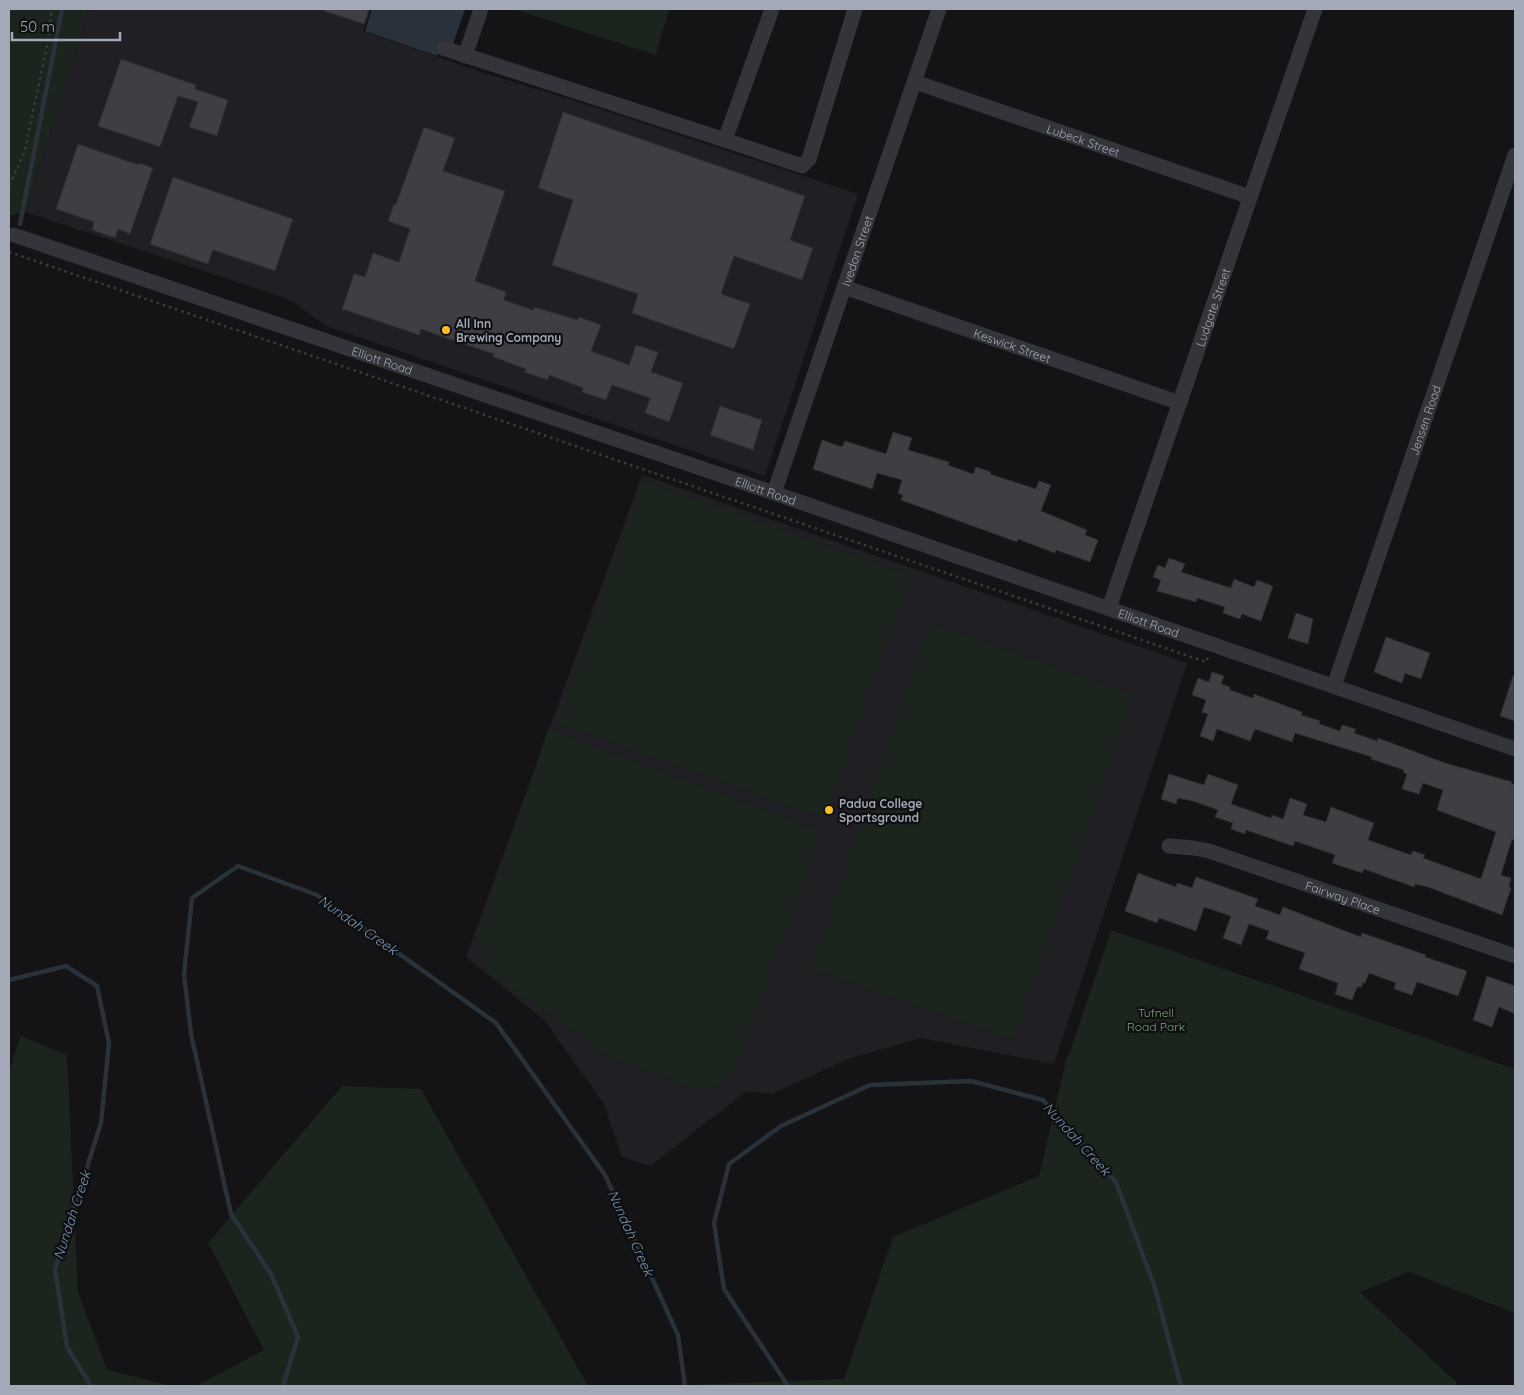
<svg xmlns="http://www.w3.org/2000/svg" width="1524" height="1395" viewBox="0 0 1524 1395" font-family="Quicksand,sans-serif">
	<style>
		.built { fill: #201f23 }
		.green { fill: #1b241d }
		.water { fill: #29323a }
		.lines { fill: none; stroke-linecap: round; stroke-linejoin: round }
		.stream { stroke: #29323a; stroke-width: 4.5 }
		.building { fill: #3e3e43; stroke: #2d2d32 }
		.path { stroke: #3a3c42; stroke-width: 2.5; stroke-dasharray: 2.5 4; stroke-linecap: butt }
		.minor { stroke: #34353b; stroke-width: 15 }
		.poi-dot { fill: #ffbd22; stroke: #0f0e10; stroke-width: 2 }
		.labels { text-anchor: middle; dominant-baseline: central; stroke-width: 4.5; stroke-linejoin: round; paint-order: stroke }
		.street-label { font-size: 12px; fill: #a4a9b7; stroke: #0f0e10 }
		.poi-label { font-size: 12px; font-weight: bold; fill: #a4a9b7; stroke: #0f0e10; text-anchor: start }
		.park-label { font-size: 12px; fill: #7aa37e; stroke: #0f0e10 }
		.water-label { font-size: 14px; font-style: italic; fill: #7896b5; stroke: #0f0e10 }
	</style>
	<rect width="100%" height="100%" fill="#141315"/>
	<g class="built">
		<path d="M89,9H371L363,31L484,73L582,103L858,194L765,476L326,326L293,302L273,294L25,212Z"/>
		<path d="M642,475L1187,663L1054,1064L921,1038L848,1059L772,1094L747,1091L650,1166L622,1157L604,1104L544,1020L466,957Z"/>
	</g>
	<g class="green">
		<path d="M9,9H89L25,212L9,216Z"/>
		<path d="M513,9H669L656,55Z"/>
		<path d="M643,481L910,576L825,818L558,723Z"/>
		<path d="M930,623L1133,695L1014,1040L810,968Z"/>
		<path d="M548,729L822,832L736,1065L721,1084L699,1090L610,1057L488,971L480,932Z"/>
		<path d="M1111,930L1515,1069V1313L1409,1272L1360,1292L1457,1383L1456,1386H659L844,1379L893,1237L1039,1176L1068,1052V1058Z"/>
		<path d="M20,1036L67,1055L78,1292L107,1370L171,1386H9V1073Z"/>
		<path d="M342,1086L421,1089L588,1386H196L264,1350L208,1243Z"/>
	</g>
	<path class="water" d="M372,9H465L453,44L442,40L437,56L365,31Z"/>
	<g class="lines">
		<g class="stream">
			<path d="M20,224L62,9"/>
			<path d="M9,980L66,966L97,986L109,1043L101,1123L55,1269L67,1347L91,1386"/>
			<path d="M283,1386L298,1337L271,1274L231,1214L191,1034L184,974L192,898L238,866L317,895L496,1023L605,1175L678,1335L685,1386"/>
			<path d="M788,1386L724,1289L714,1223L729,1164L781,1126L870,1085L971,1081L1043,1100L1116,1182L1155,1288L1181,1386"/>
		</g>
	</g>
	<g class="building">
		<path d="M324,9H369L364,24L324,11Z"/>
		<path d="M121,59L196,85L195,89L228,100L217,136L189,127L198,102L178,96L160,147L98,126Z"/>
		<path d="M563,112L805,196L790,240L813,248L802,280L734,256L721,294L750,304L734,349L632,313L638,294L552,265L573,200L538,188Z"/>
		<path d="M424,127L455,138L443,171L505,191L475,281L506,292L504,300L533,310L534,307L578,320L579,317L601,325L591,351L629,365L636,345L658,352L651,372L683,383L669,422L645,413L650,398L612,385L606,400L582,392L583,388L549,375L548,380L524,372L526,369L493,357L494,354L455,341L421,329L419,335L342,309L354,274L365,277L373,253L399,262L410,229L388,221L394,204H396Z"/>
		<path d="M78,144L139,165L140,163L153,168L130,234L118,229L115,238L92,230L94,222L56,209Z"/>
		<path d="M173,177L293,219L275,271L213,250L208,264L150,244Z"/>
		<path d="M720,406L762,420L753,450L710,435Z"/>
		<path d="M893,432L912,438L908,450L949,462L948,465L973,474L976,467L991,472L990,474L1036,489L1039,481L1051,485L1041,511L1087,530L1085,535L1098,540L1090,562L1056,550L1055,553L1018,539L1017,542L901,500L903,495L898,493L902,480L877,473L872,489L813,469L822,440L842,447L845,441L886,454Z"/>
		<path d="M1169,558L1185,564L1181,572L1231,588L1234,579L1254,587L1257,580L1273,586L1261,621L1242,614L1240,619L1223,613L1225,607L1197,598L1196,602L1157,591L1161,580L1153,577L1158,565L1165,568Z"/>
		<path d="M1296,613L1313,619L1308,644L1288,638Z"/>
		<path d="M1386,637L1430,653L1421,679L1405,673L1402,683L1374,672Z"/>
		<path d="M1212,672L1224,676L1221,684L1230,687V690L1253,698L1254,694L1267,699L1302,712L1301,715L1320,721L1319,724L1340,731L1342,725L1356,729L1354,733L1377,741L1378,738L1445,763L1512,782L1511,784L1515,785V841L1512,839L1501,875L1511,878L1509,887L1511,888L1502,915L1428,887L1415,884L1414,887L1364,869L1362,873L1332,863L1335,855L1295,841L1293,846L1246,830L1245,834L1231,829L1233,823L1215,817L1218,810L1193,801L1178,798L1176,804L1161,799L1169,774L1204,785L1208,774L1238,785L1231,804L1271,818L1272,815L1283,819L1290,798L1307,804L1303,815L1326,822L1331,807L1374,823L1368,840L1411,855L1413,851L1425,855L1423,858L1481,879L1496,832L1437,810L1443,790L1423,783L1419,794L1402,789L1407,774L1403,772L1404,770L1371,759L1372,757L1295,733L1292,742L1255,729L1250,741L1217,729L1213,741L1200,736L1208,714L1202,712L1206,700L1192,695L1198,678L1209,682Z"/>
		<path d="M1513,676L1515,677V721L1500,716Z"/>
		<path d="M1138,873L1176,887L1177,883L1192,888L1196,877L1258,899L1255,906L1280,915L1283,907L1361,937L1362,933L1426,955L1425,957L1467,971L1458,996L1417,982L1412,995L1394,989L1396,983L1369,973L1365,983H1362V987H1357L1352,1000L1335,994L1338,983L1299,969L1305,953L1266,939L1269,931L1249,924L1241,945L1223,938L1231,916L1204,907L1196,931L1159,918L1157,923L1125,911Z"/>
		<path d="M1487,976L1515,986V1014L1499,1007L1492,1027L1473,1020Z"/>
	</g>
	<g class="lines">
		<g class="path">
			<path d="M9,185L24,154L47,46L52,9"/>
			<path d="M9,252L1206,662L1208,657"/>
		</g>
		<g class="minor">
			<path d="M443,48L725,140L772,9"/>
			<path d="M465,56L481,9"/>
			<path id="s1" d="M915,82L1250,197"/>
			<path d="M725,140L802,166L809,159L855,9"/>
			<path id="s2" d="M14,235L774,493L1515,749"/>
			<path id="s3" d="M844,287L1180,403"/>
			<path id="s4" d="M774,493L939,9"/>
			<path id="s5" d="M1109,608L1315,9"/>
			<path id="s6" d="M1334,686L1515,155"/>
			<path id="s7" d="M1169,846L1194,848L1209,851L1515,956"/>
		</g>
	</g>
	<g class="poi-dot">
		<circle cx="446" cy="330" r="5"/>
		<circle cx="829" cy="810" r="5"/>
	</g>
	<g class="labels">
		<g class="street-label">
			<text stroke="none"><textPath href="#s1" startOffset="178">Lubeck Street</textPath></text>
			<text stroke="none"><textPath href="#s4" startOffset="256">Ivedon Street</textPath></text>
			<text stroke="none"><textPath href="#s5" startOffset="318">Ludgate Street</textPath></text>
			<text stroke="none"><textPath href="#s3" startOffset="178">Keswick Street</textPath></text>
			<text stroke="none"><textPath href="#s2" startOffset="389">Elliott Road</textPath></text>
			<text stroke="none"><textPath href="#s6" startOffset="281">Jensen Road</textPath></text>
			<text stroke="none"><textPath href="#s2" startOffset="794">Elliott Road</textPath></text>
			<text stroke="none"><textPath href="#s2" startOffset="1199">Elliott Road</textPath></text>
			<text stroke="none"><textPath href="#s7" startOffset="182">Fairway Place</textPath></text>
		</g>
		<g class="poi-label">
			<text x="456" y="323">All Inn<tspan x="456" dy="14">Brewing Company</tspan></text>
			<text x="839" y="803">Padua College<tspan x="839" dy="14">Sportsground</tspan></text>
		</g>
		<g class="park-label">
			<text x="1156" y="1012">Tufnell<tspan x="1156" dy="14">Road Park</tspan></text>
		</g>
		<g class="water-label">
			<text transform="translate(358 925) rotate(35)">Nundah Creek</text>
			<text transform="translate(1077 1139) rotate(48)">Nundah Creek</text>
			<text transform="translate(72 1215) rotate(-72)">Nundah Creek</text>
			<text transform="translate(631 1233) rotate(66)">Nundah Creek</text>
		</g>
	</g>
	<rect width="1524" height="1395" fill="none" stroke="#a4a9b7" stroke-width="20"/>
	<path d="M12 32v8h108v-8" fill="none" stroke="#a4a9b7" stroke-width="2.5"/>
	<text x="20" y="32" font-size="15" fill="#a4a9b7" stroke="#0f0e10" stroke-width="4" paint-order="stroke">50 m</text>
</svg>
